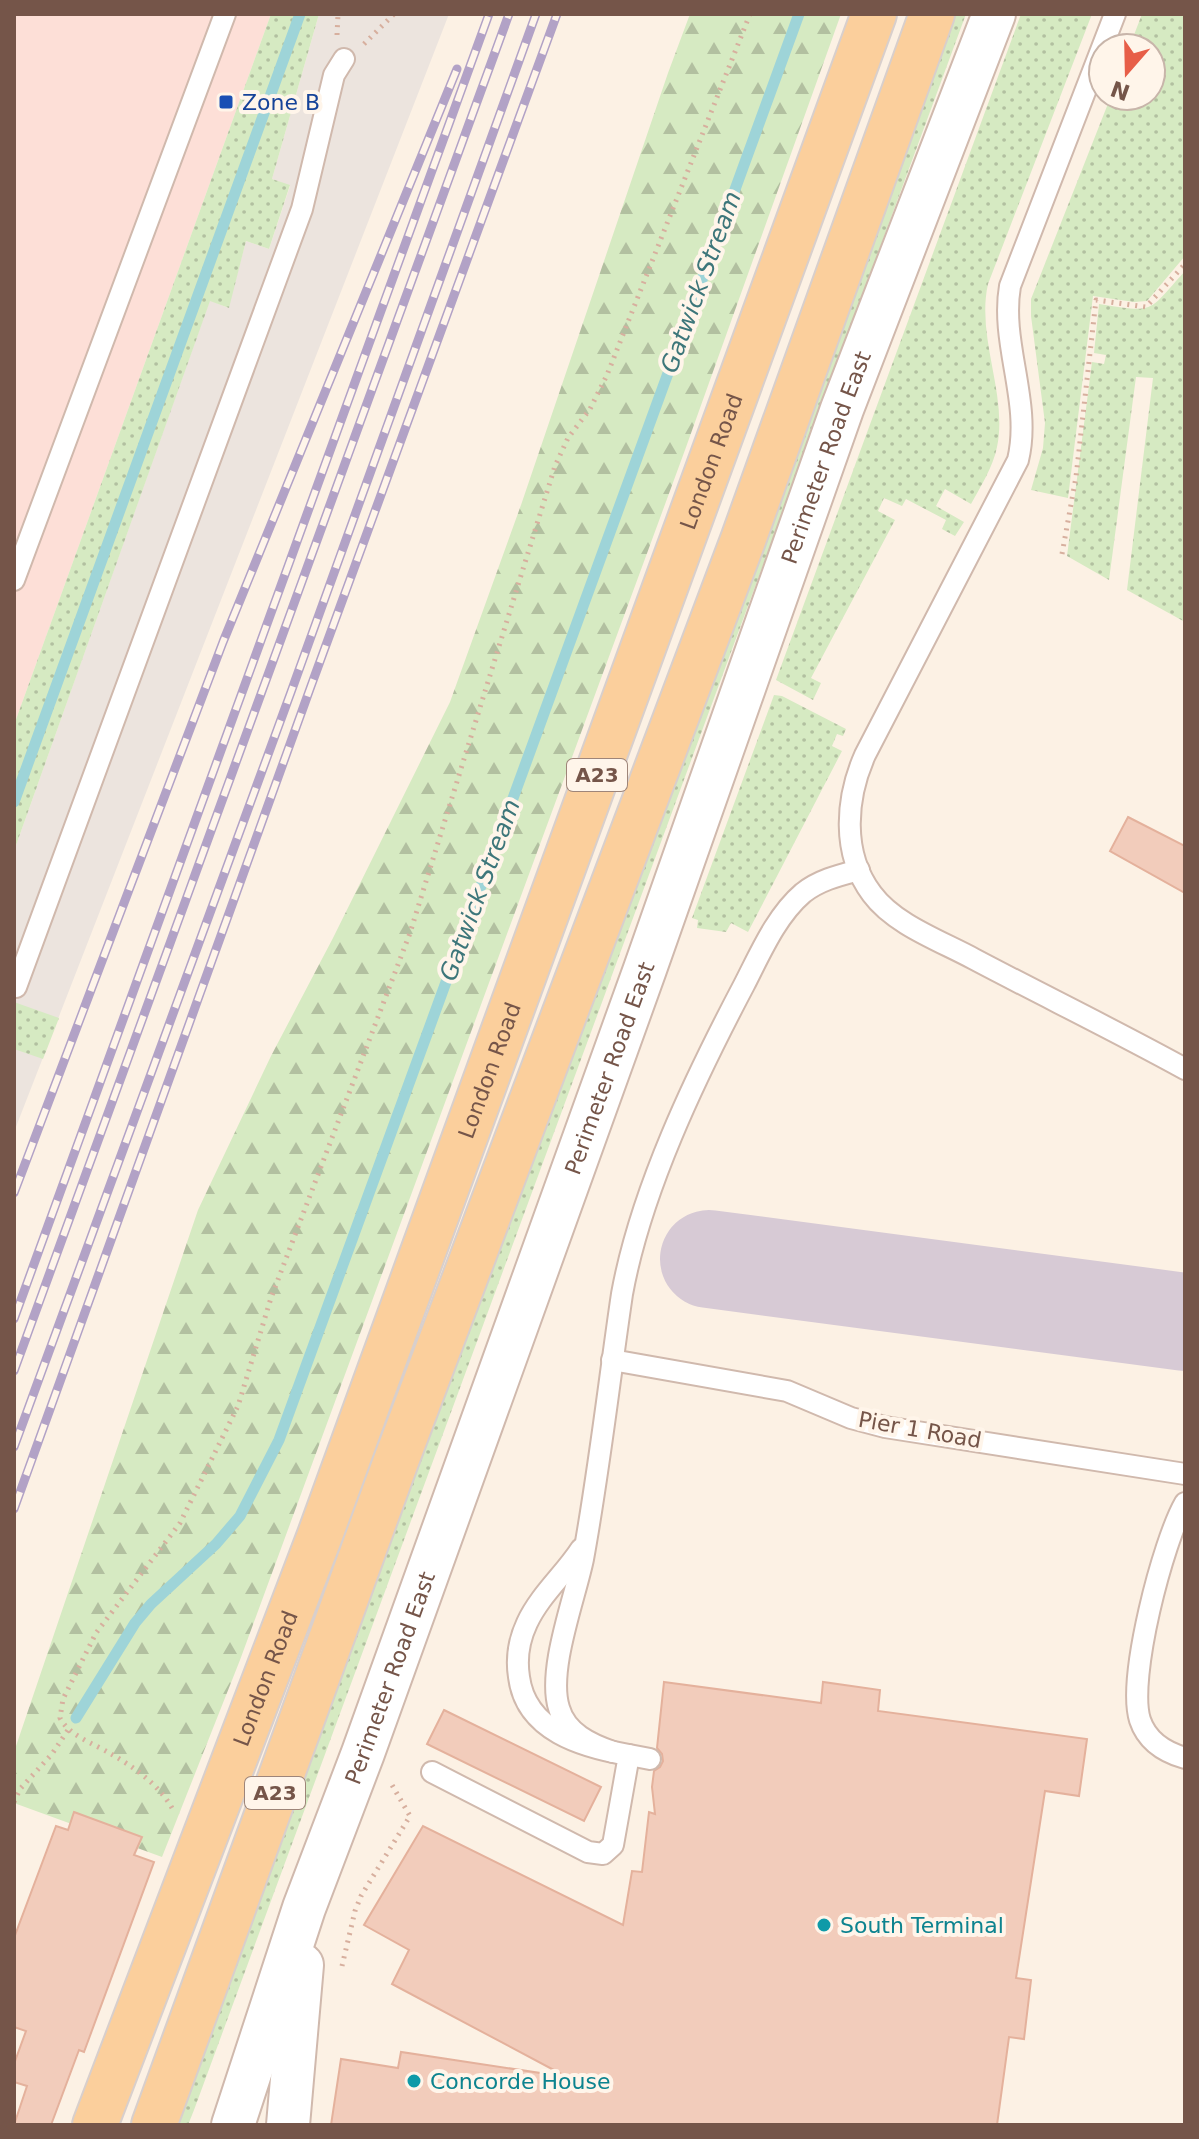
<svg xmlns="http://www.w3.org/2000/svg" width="1199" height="2139" viewBox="0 0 1199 2139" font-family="'DejaVu Sans',sans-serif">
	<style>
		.commercial { fill: #fddfd7 }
		.industrial { fill: #ece4de }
		.green { fill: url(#green-dots) }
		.forest { fill: url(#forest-firs) }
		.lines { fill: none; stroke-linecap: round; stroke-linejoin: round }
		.stream { stroke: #9ed4d8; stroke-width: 11 }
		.taxiway { stroke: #d7cad5; stroke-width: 98 }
		.building { fill: #f2ccbb; stroke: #e4b19c; stroke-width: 2 }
		.service-casing { stroke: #d0b9ad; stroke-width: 24 }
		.minor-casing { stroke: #d0b9ad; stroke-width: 46 }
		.primary-casing { stroke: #d8cfcc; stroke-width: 48 }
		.path { stroke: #d7af9e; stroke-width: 5; stroke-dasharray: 2 6; stroke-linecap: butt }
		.service { stroke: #fff; stroke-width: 20 }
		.minor { stroke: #fff; stroke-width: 42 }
		.primary { stroke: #fbcf9c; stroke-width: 44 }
		.rail-casing { stroke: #b2a2c6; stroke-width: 9 }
		.rail { stroke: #fff5ea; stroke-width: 6; stroke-dasharray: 18; stroke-linecap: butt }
		.transit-dot { fill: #1a4fb4; stroke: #fff5ea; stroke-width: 3 }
		.culture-dot { fill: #0f9aa8; stroke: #fff5ea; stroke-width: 3 }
		.labels { text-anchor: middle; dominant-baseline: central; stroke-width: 8; stroke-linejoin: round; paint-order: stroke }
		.shield { fill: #fff5ea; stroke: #9e8579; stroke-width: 2 }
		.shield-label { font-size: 20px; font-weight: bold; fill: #755549 }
		.transit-label { font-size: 22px; fill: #164399; stroke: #fff5ea; text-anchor: start }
		.street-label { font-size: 22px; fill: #755549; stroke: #fff5ea }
		.culture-label { font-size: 22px; fill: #0d838f; stroke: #fff5ea; text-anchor: start }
		.water-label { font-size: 24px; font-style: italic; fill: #3d767a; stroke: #fff5ea }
	</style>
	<defs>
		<pattern id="green-dots" width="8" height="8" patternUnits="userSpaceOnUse" patternTransform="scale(2)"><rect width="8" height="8" fill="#d6eac2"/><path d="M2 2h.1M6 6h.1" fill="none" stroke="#b2c0a0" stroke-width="1.8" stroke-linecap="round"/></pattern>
		<pattern id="forest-firs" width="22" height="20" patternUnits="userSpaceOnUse" patternTransform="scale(2)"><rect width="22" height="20" fill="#d6eac2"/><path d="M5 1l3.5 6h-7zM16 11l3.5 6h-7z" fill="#b2c0a0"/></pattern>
	</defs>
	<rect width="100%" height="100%" fill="#fcf1e4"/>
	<path class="commercial" d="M14,14H271L14,725Z"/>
	<path class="industrial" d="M319,14H449L14,1132V851L210,300L228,308L246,241L269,249L290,186L272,179Z"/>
	<g class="green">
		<path d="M271,14H319L272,179L290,185L269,249L246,241L229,308L210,301L14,851V725Z"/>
		<path d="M945,14H966L194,2110L188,2125H174L291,1813Z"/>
		<path d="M1021,14H1092L988,284C976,338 1008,395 997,447C993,467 981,486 971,504L945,489L936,506L964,522L955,536L942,529L946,520L906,499L902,506L884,498L878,511L895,520L811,678L821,683L813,700L776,680Z"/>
		<path d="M1142,14H1185V256L1147,301L1134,302L1093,296L1068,498L1031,490L1043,448L1045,423L1031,316V299L1111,96H1151V48H1129Z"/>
		<path d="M1185,271V622L1127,590L1153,378L1136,377L1109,580L1067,556L1092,362L1104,364L1106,355L1094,353L1099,304C1156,313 1147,313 1185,271Z"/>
		<path d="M774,695L782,696L846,729L843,736L837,734L832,746L842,751L748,932L731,923L726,932L697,928L698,920L692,918Z"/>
		<path d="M14,1002L59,1018L43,1059L14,1049Z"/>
	</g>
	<path class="forest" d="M690,14H841L685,450L240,1660L162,1857L14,1803V1752L198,1210L271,1056L333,938L450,702L521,505L668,73Z"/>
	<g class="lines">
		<g class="stream">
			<path d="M14,802L300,14"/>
			<path d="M76,1718L135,1623L151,1604L216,1544L240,1516L279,1440L799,14"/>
		</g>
		<path class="taxiway" d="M709,1259L1185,1322"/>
	</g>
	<g class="building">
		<path d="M1128,817L1185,846V893L1110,851Z"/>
		<path d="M664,1682L821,1703L823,1682L880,1690L878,1711L1087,1739L1079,1796L1045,1791L1016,1978L1031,1980L1024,2039L1009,2037L997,2125H331L341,2059L398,2068L401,2052L567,2077L392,1984L409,1950L364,1925L423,1826L623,1925L632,1871L642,1872L649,1812L655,1814L652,1787L654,1771L660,1767L663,1761L662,1754L657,1748Z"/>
		<path d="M444,1710L601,1787L584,1821L427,1744Z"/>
		<path d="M74,1812L142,1837L134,1855L154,1862L84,2052L79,2050L51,2125H14L27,2086L14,2082V2064L26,2031L14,2027V1938L56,1826L68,1830Z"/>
	</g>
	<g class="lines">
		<g class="service-casing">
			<g id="service">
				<path d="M1115,14L1010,286C1000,344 1032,402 1018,460L865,755C846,798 841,853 872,894C895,925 941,941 974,959C1044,996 1116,1031 1185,1069"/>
				<path d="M14,580L225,14"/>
				<path d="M16,987L302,209L334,75L344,59"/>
				<path d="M612,1360L787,1391L851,1418L885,1427L1185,1474"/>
				<path d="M1185,1503C1163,1541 1127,1679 1140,1720C1147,1741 1164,1752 1185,1758"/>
				<path d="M613,1752C590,1744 566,1733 559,1708C547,1670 575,1598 583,1559C599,1472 609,1382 622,1294C641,1190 695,1078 744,985C760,954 776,916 803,893C819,880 840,875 859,870"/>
				<path d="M629,1755L650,1759"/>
				<path d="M432,1772L588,1852L603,1854L613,1845L629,1755C582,1747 526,1731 519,1677C516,1658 519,1640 527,1623C540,1595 564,1575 581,1549"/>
			</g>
		</g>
		<g class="minor-casing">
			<g id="minor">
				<path id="s1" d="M233,2125L304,1908L363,1753L645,969L842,409L994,14"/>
				<path d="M288,2125L302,1965"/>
			</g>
		</g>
		<g class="primary-casing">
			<g id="primary">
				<path id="s2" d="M95,2125L320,1535L874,14"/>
				<path d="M154,2125L396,1461L743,540L932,14"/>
			</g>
		</g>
		<g class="path">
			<path d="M337,35L338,14"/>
			<path d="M364,44L394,14"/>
			<path d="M1062,554L1076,477L1096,300L1146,307L1185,264"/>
			<path d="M14,1802L20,1789L52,1754L68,1730"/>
			<path d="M172,1808C159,1785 134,1767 111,1754C95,1744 69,1736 60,1718L63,1699L96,1633L180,1523L238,1406L271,1298L410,933L555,466L568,438L590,409L607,375L750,14"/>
			<path d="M342,1966L355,1911L361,1896L410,1816L392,1785"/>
		</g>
		<use href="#service" class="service"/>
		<use href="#minor" class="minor"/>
		<use href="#primary" class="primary"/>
		<g class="rail-casing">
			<g id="rail">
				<path d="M14,1193L223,642L457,69"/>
				<path d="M14,1319L489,14"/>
				<path d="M14,1371L509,14"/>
				<path d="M14,1447L291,692L536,14"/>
				<path d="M14,1509L311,686L557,14"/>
			</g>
		</g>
		<use href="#rail" class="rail"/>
	</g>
	<rect class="transit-dot" x="218" y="94" width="16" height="16" rx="4"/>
	<g class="culture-dot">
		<circle cx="824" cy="1925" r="8"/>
		<circle cx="414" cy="2081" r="8"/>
	</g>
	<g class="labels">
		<g class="shield">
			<rect x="567" y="759" width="60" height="32" rx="6"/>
			<rect x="245" y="1777" width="60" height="32" rx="6"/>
		</g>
		<g class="shield-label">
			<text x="597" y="775">A23</text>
			<text x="275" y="1793">A23</text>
		</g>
		<g class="transit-label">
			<text x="242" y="102">Zone B</text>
		</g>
		<g class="street-label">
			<text stroke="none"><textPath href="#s1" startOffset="1770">Perimeter Road East</textPath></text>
			<text stroke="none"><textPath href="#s2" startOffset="1774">London Road</textPath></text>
			<text stroke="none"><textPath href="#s1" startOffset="1122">Perimeter Road East</textPath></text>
			<text stroke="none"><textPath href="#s2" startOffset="1126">London Road</textPath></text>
			<text transform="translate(920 1430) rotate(10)">Pier 1 Road</text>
			<text stroke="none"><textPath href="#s1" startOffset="474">Perimeter Road East</textPath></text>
			<text stroke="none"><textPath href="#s2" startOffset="478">London Road</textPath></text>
		</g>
		<g class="culture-label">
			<text x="840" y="1925">South Terminal</text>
			<text x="430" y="2081">Concorde House</text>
		</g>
		<g class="water-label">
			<text transform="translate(701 282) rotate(-70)">Gatwick Stream</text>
			<text transform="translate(480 890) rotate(-70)">Gatwick Stream</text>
		</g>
	</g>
	<rect width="1199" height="2139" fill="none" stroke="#755549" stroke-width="32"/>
	<g transform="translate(1127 72) rotate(200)"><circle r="38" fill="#fff5ea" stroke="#c8b5aa" stroke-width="2"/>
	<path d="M0-6L14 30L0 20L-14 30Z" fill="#e75e48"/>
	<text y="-12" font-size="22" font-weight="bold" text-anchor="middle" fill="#755549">N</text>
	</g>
</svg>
